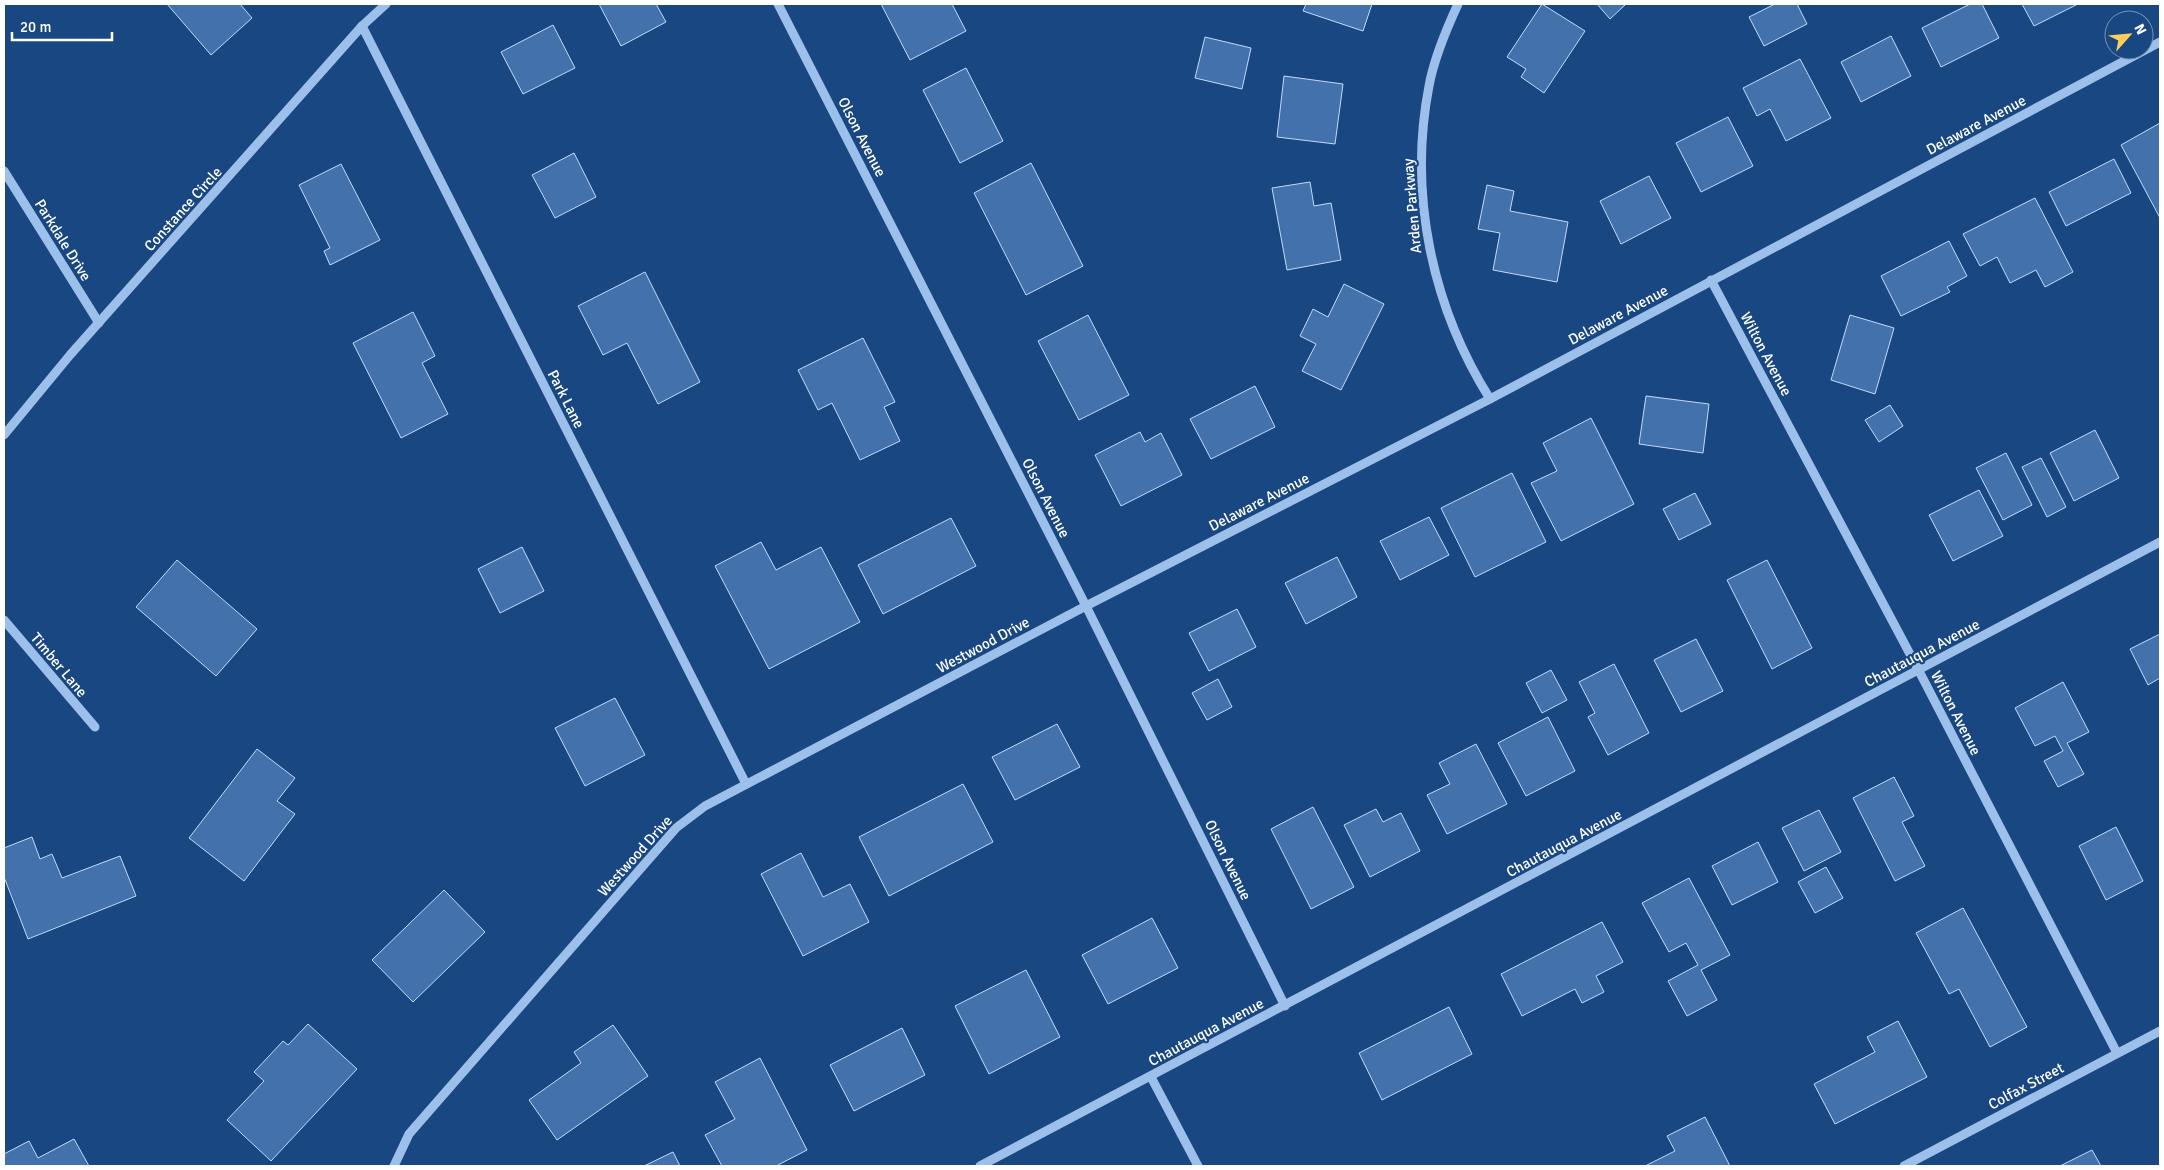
<svg xmlns="http://www.w3.org/2000/svg" width="2164" height="1170" viewBox="0 0 2164 1170" font-family="Signika,sans-serif">
	<style>
		.building { fill: #4271ac; stroke: #c2dbf8 }
		.lines { fill: none; stroke-linecap: round; stroke-linejoin: round }
		.minor { stroke: #9dc0eb; stroke-width: 9 }
		.labels { text-anchor: middle; dominant-baseline: central; stroke-width: 4.5; stroke-linejoin: round; paint-order: stroke }
		.street-label { font-size: 15px; fill: #fff; stroke: #194782 }
	</style>
	<rect width="100%" height="100%" fill="#194782"/>
	<g class="building">
		<path d="M167,4H240L252,18L211,55Z"/>
		<path d="M599,4H656L666,22L621,46Z"/>
		<path d="M881,4H952L966,31L910,60Z"/>
		<path d="M1306,4H1372L1363,31L1303,11Z"/>
		<path d="M1542,4L1585,31L1544,93L1521,77L1526,69L1507,57Z"/>
		<path d="M1597,4H1626L1610,19Z"/>
		<path d="M1775,4H1797L1807,24L1764,46L1749,17Z"/>
		<path d="M1970,4H1982L1999,38L1941,67L1922,28Z"/>
		<path d="M2022,4H2078L2034,26Z"/>
		<path d="M553,25L575,68L523,94L501,52Z"/>
		<path d="M1891,36L1911,76L1861,102L1841,62Z"/>
		<path d="M1205,37L1251,48L1242,89L1195,78Z"/>
		<path d="M1800,59L1831,118L1786,141L1770,109L1757,116L1743,88Z"/>
		<path d="M966,68L1003,141L960,163L923,90Z"/>
		<path d="M1284,76L1343,84L1335,144L1277,137Z"/>
		<path d="M1728,117L1753,166L1701,192L1676,143Z"/>
		<path d="M2160,123V218L2121,145Z"/>
		<path d="M574,153L596,197L555,218L532,175Z"/>
		<path d="M2114,159L2131,193L2066,226L2049,192Z"/>
		<path d="M1031,163L1083,266L1026,295L974,193Z"/>
		<path d="M341,164L380,240L330,265L324,251L330,248L299,185Z"/>
		<path d="M1649,176L1671,218L1621,244L1600,201Z"/>
		<path d="M1310,182L1314,206L1331,203L1341,260L1287,270L1272,188Z"/>
		<path d="M1487,185L1514,191L1510,211L1568,222L1557,282L1493,270L1500,233L1478,229Z"/>
		<path d="M2035,198L2073,272L2045,287L2036,270L2010,283L1997,257L1980,266L1963,234Z"/>
		<path d="M1949,241L1967,276L1947,287L1950,292L1901,316L1881,276Z"/>
		<path d="M645,272L700,382L658,404L627,343L603,355L578,306Z"/>
		<path d="M1344,284L1384,304L1341,390L1302,371L1316,344L1300,336L1313,309L1328,317Z"/>
		<path d="M413,312L435,356L422,363L448,414L401,438L353,343Z"/>
		<path d="M1088,315L1129,395L1079,420L1038,341Z"/>
		<path d="M1850,315L1894,328L1875,394L1831,380Z"/>
		<path d="M863,338L895,402L884,407L900,441L860,460L832,403L818,410L798,370Z"/>
		<path d="M1255,386L1275,427L1211,459L1190,419Z"/>
		<path d="M1646,396L1709,404L1703,453L1639,444Z"/>
		<path d="M1890,405L1903,426L1879,442L1865,420Z"/>
		<path d="M1591,418L1634,504L1561,541L1531,483L1557,471L1543,443Z"/>
		<path d="M2095,430L2119,478L2074,501L2050,453Z"/>
		<path d="M1140,432L1145,442L1161,433L1182,475L1121,506L1095,455Z"/>
		<path d="M2006,453L2032,505L2003,520L1976,468Z"/>
		<path d="M2041,458L2066,507L2047,517L2022,467Z"/>
		<path d="M1512,473L1546,542L1475,577L1441,508Z"/>
		<path d="M1979,490L2003,536L1953,561L1929,515Z"/>
		<path d="M1695,493L1711,524L1679,540L1663,509Z"/>
		<path d="M1429,517L1449,555L1400,580L1380,541Z"/>
		<path d="M951,518L976,566L883,614L858,565Z"/>
		<path d="M761,542L776,570L821,547L860,622L769,669L715,566Z"/>
		<path d="M522,547L544,591L500,613L478,569Z"/>
		<path d="M1337,557L1357,597L1306,624L1285,583Z"/>
		<path d="M177,560L257,629L216,676L136,607Z"/>
		<path d="M1767,560L1812,648L1772,669L1727,580Z"/>
		<path d="M1237,609L1256,647L1209,671L1189,633Z"/>
		<path d="M2160,634V678L2148,685L2130,649Z"/>
		<path d="M1696,639L1723,691L1681,712L1654,660Z"/>
		<path d="M1614,664L1649,733L1608,755L1588,717L1595,713L1579,682Z"/>
		<path d="M1551,670L1567,700L1542,713L1526,683Z"/>
		<path d="M1218,679L1232,707L1207,720L1192,693Z"/>
		<path d="M2063,682L2089,732L2067,743L2084,774L2058,787L2044,761L2063,751L2055,736L2035,746L2015,708Z"/>
		<path d="M615,698L645,755L585,786L555,728Z"/>
		<path d="M1548,717L1575,771L1526,796L1498,743Z"/>
		<path d="M1057,724L1080,767L1015,800L992,757Z"/>
		<path d="M1476,744L1507,804L1447,834L1427,795L1450,784L1439,763Z"/>
		<path d="M257,749L295,778L277,801L295,814L244,881L189,838Z"/>
		<path d="M1894,777L1914,816L1902,822L1925,866L1895,881L1853,798Z"/>
		<path d="M963,784L993,842L889,896L859,837Z"/>
		<path d="M1313,807L1354,887L1311,909L1271,829Z"/>
		<path d="M1376,809L1383,822L1401,813L1420,851L1370,877L1344,825Z"/>
		<path d="M1819,810L1841,852L1804,871L1782,828Z"/>
		<path d="M2116,827L2143,881L2106,900L2079,846Z"/>
		<path d="M32,837L40,859L52,854L62,878L120,856L136,896L28,939L4,877V848Z"/>
		<path d="M1758,842L1778,882L1732,905L1712,866Z"/>
		<path d="M801,853L823,897L850,884L869,922L803,956L761,874Z"/>
		<path d="M1826,867L1843,898L1815,913L1798,882Z"/>
		<path d="M1689,878L1730,955L1701,970L1717,1000L1687,1016L1668,981L1698,965L1686,943L1669,952L1642,903Z"/>
		<path d="M444,890L485,932L413,1002L372,960Z"/>
		<path d="M1963,908L2027,1027L1990,1047L1959,989L1949,994L1916,933Z"/>
		<path d="M1152,918L1178,968L1108,1004L1082,955Z"/>
		<path d="M1602,922L1623,962L1596,976L1604,992L1582,1003L1575,989L1522,1016L1501,974Z"/>
		<path d="M1026,970L1060,1037L989,1074L955,1006Z"/>
		<path d="M1449,1007L1472,1054L1382,1100L1359,1053Z"/>
		<path d="M1898,1021L1927,1077L1835,1124L1814,1084L1875,1052L1867,1037Z"/>
		<path d="M308,1024L357,1069L271,1161L227,1120L264,1081L254,1072L283,1041L288,1045Z"/>
		<path d="M613,1025L648,1076L557,1140L529,1100L581,1063L574,1052Z"/>
		<path d="M902,1028L925,1075L854,1111L830,1065Z"/>
		<path d="M760,1058L807,1150L776,1166H722L705,1135L735,1119L715,1082Z"/>
		<path d="M1705,1117L1730,1166H1645L1675,1151L1667,1136Z"/>
		<path d="M74,1139L89,1166H4V1154L29,1141L38,1158Z"/>
		<path d="M2092,1150L2101,1166H2060Z"/>
		<path d="M673,1152L680,1166H644Z"/>
	</g>
	<g class="lines">
		<g class="minor">
			<path d="M778,4L1086,606L1285,1006"/>
			<path d="M1458,4C1446,30 1434,58 1429,86C1408,194 1432,307 1490,399"/>
			<path d="M362,26L746,784"/>
			<path d="M4,171L99,323"/>
			<path d="M1711,280L1919,671L2117,1053"/>
			<path d="M4,435L70,355L362,26L386,4"/>
			<path d="M4,620L95,727"/>
			<path d="M1151,1077L1198,1166"/>
			<path d="M394,1166L409,1134L676,828L705,806L1086,606L1490,399L2160,42"/>
			<path d="M980,1166L2160,542"/>
			<path d="M1904,1166L2160,1031"/>
		</g>
	</g>
	<g class="labels">
		<g class="street-label">
			<text transform="translate(1976 125) rotate(-28)">Delaware Avenue</text>
			<text transform="translate(862 137) rotate(63)">Olson Avenue</text>
			<text transform="translate(1412 206) rotate(-95)">Arden Parkway</text>
			<text transform="translate(183 209) rotate(-48)">Constance Circle</text>
			<text transform="translate(63 240) rotate(58)">Parkdale Drive</text>
			<text transform="translate(1618 315) rotate(-28)">Delaware Avenue</text>
			<text transform="translate(1766 354) rotate(62)">Wilton Avenue</text>
			<text transform="translate(566 399) rotate(63)">Park Lane</text>
			<text transform="translate(1046 498) rotate(63)">Olson Avenue</text>
			<text transform="translate(1259 502) rotate(-27)">Delaware Avenue</text>
			<text transform="translate(983 645) rotate(-28)">Westwood Drive</text>
			<text transform="translate(1922 653) rotate(-28)">Chautauqua Avenue</text>
			<text transform="translate(59 665) rotate(50)">Timber Lane</text>
			<text transform="translate(1956 713) rotate(63)">Wilton Avenue</text>
			<text transform="translate(1564 843) rotate(-28)">Chautauqua Avenue</text>
			<text transform="translate(635 856) rotate(-48)">Westwood Drive</text>
			<text transform="translate(1228 860) rotate(64)">Olson Avenue</text>
			<text transform="translate(1206 1032) rotate(-28)">Chautauqua Avenue</text>
			<text transform="translate(2026 1086) rotate(-28)">Colfax Street</text>
		</g>
	</g>
	<rect width="2164" height="1170" fill="none" stroke="#ffffff" stroke-width="10"/>
	<g transform="translate(2129 35) rotate(63)"><circle r="24" fill="#194782" stroke="#7591b4"/>
	<path d="M0-4L9 19L0 12L-9 19Z" fill="#fece58"/>
	<text y="-8" font-size="14" font-weight="bold" text-anchor="middle" fill="#ffffff">N</text>
	</g>
	<path d="M12 32v8h100v-8" fill="none" stroke="#ffffff" stroke-width="2.5"/>
	<text x="20" y="32" font-size="15" fill="#ffffff" stroke="#194782" stroke-width="4" paint-order="stroke">20 m</text>
</svg>
